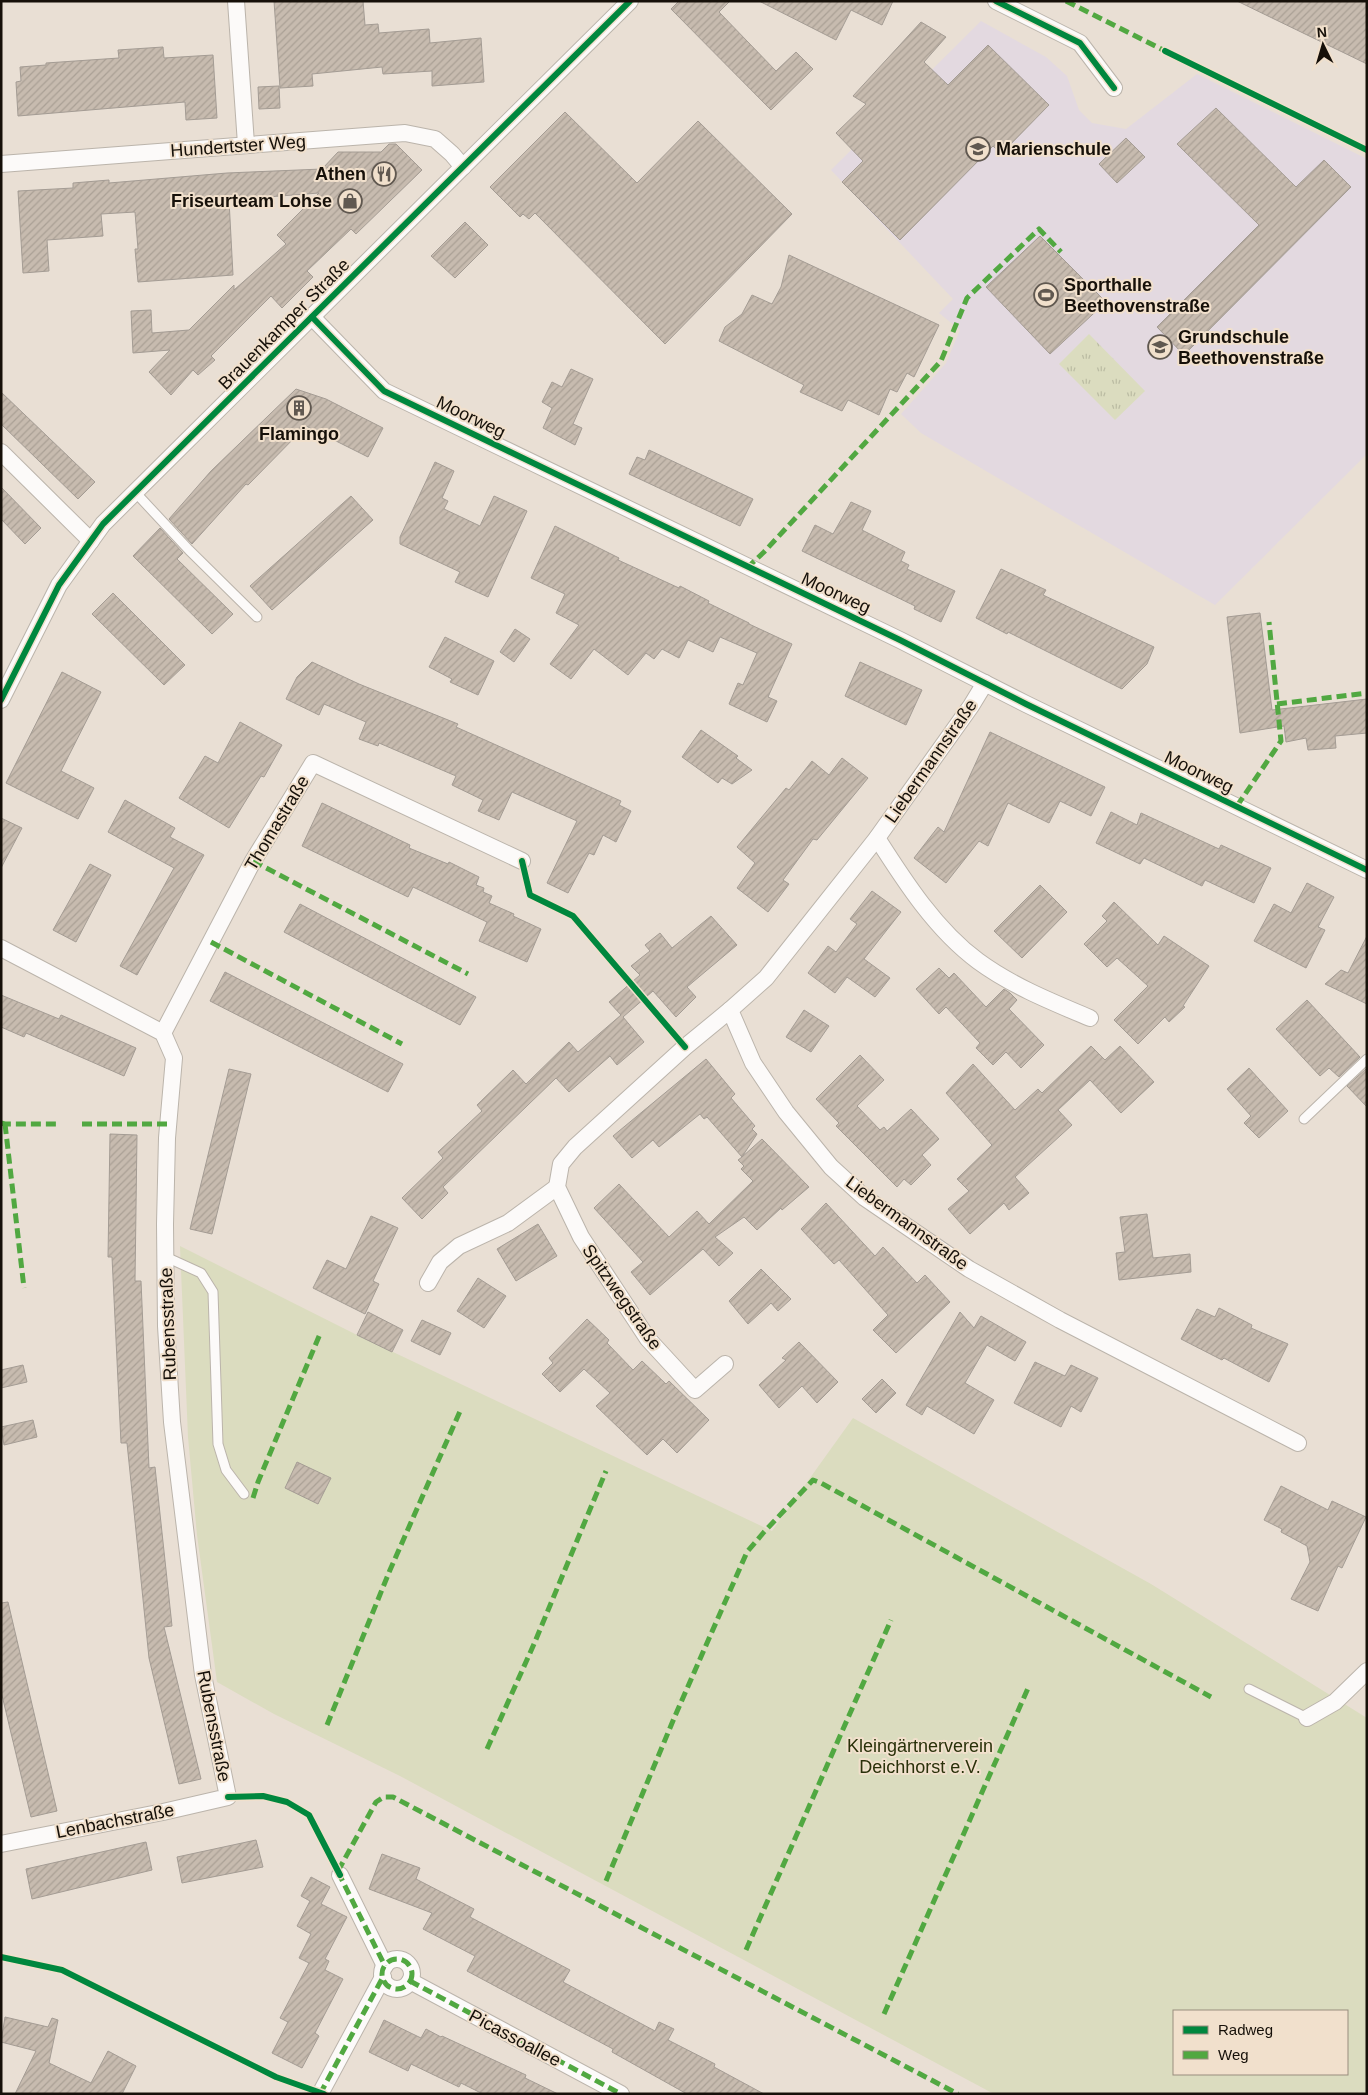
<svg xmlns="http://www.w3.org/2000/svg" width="1368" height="2095" viewBox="0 0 1368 2095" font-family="Helvetica,sans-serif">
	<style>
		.education { fill: #e3d9e0 }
		.park { fill: url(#park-tufts) }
		.garden { fill: #dbdcbf; fill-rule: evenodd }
		.building { fill: url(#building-hatch); stroke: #a49c94 }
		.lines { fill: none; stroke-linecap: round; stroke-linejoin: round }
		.service-casing { stroke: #bbb4ab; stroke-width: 11 }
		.minor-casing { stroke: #bbb4ab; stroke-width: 18 }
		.service { stroke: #fcfaf9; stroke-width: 9 }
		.minor { stroke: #fcfaf9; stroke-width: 16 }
		.quiet { stroke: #51a841; stroke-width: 5; stroke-dasharray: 10 5; stroke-linecap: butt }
		.cycleway-casing { stroke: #f1e0cc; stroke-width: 9 }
		.cycleway { stroke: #00873e; stroke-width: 6 }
		.labels { text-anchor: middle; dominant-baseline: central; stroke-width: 4; stroke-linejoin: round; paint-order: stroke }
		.street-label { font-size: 18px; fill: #161009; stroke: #f1e0cc }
		.poi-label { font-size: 18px; font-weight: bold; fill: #161009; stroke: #f1e0cc; text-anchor: start }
		.park-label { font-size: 18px; fill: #2a310a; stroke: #f1e0cc }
	</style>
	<defs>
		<pattern id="park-tufts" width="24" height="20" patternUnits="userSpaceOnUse" patternTransform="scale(1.25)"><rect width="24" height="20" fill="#dbdcbf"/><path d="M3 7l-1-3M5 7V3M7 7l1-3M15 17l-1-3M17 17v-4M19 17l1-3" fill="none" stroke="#bbbca3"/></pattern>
		<pattern id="building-hatch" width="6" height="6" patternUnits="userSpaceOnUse" patternTransform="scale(1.25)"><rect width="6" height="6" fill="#c7bbaf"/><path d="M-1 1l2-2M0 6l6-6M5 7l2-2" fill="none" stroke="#aaa095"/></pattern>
	</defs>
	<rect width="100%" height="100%" fill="#e9dfd4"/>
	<path class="education" d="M981,21L1046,57L1067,76L1079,110L1092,123L1126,129L1197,74L1367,159V454L1215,605L921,433L901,414L946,363L960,330L939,313L953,299L831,170Z"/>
	<path class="park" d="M1089,334L1145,391L1115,420L1059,364Z"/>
	<path class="garden" d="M180,1246L357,1335L772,1531L853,1418L1151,1584L1367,1718V2094H994L400,1776L274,1714L217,1682L197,1535L188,1437ZM1174,2011H1347V2074H1174Z"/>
	<g class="building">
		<path d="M274,1H363L365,25L378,24L379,33L429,29L430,43L481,38L484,82L432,86V71L383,74L382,67L312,74L313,86L280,88Z"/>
		<path d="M679,1H730L719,12L776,71L796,52L813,69L771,110L671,9Z"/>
		<path d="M759,1H893L882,25L851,10L836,40Z"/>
		<path d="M1237,1H1367V64Z"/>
		<path d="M921,22L946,37L924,62L948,85L988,45L1049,105L1001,154L993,146L900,240L842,182L863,161L836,133L866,104L853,96Z"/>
		<path d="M163,47L164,58L213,55L217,118L186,120L185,102L18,116L16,82L21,81L20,67L46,65V63L119,58L118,50Z"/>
		<path d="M279,86L280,108L259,109L258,87Z"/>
		<path d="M1216,108L1296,187L1324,160L1351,187L1184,355L1157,327L1259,225L1177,144Z"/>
		<path d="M565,112L637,183L698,121L792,214L665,344L535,213L529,219L523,214L520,217L490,187Z"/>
		<path d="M1126,138L1145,157L1117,183L1099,164Z"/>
		<path d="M389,144H396L422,170L356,234L351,229L307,271L313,277L282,308L271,296L211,356L215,360L198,375L193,370L171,395L149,372L170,350L133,353L131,311L151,310L152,333L189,330L234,285V290L286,244L277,235L319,193L229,200L233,275L138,282L135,249H138L135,212L101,214L103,236L47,240L49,271L23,273L18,191L73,188V183L109,180V183L227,173L322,169L338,152H381Z"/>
		<path d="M465,222L488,245L455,278L431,256Z"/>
		<path d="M1040,236L1106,302L1050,354L986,287Z"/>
		<path d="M789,255L939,325L914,377L907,373L897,392L890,389L879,415L848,400L842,411L800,392L804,385L719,341L725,327L742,314L752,295L772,304L781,287Z"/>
		<path d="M571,369L593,379L573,424L582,428L575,445L543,428L552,408L542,402L552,382L562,387Z"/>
		<path d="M296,389L326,399L383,428L368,457L306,426L248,485L246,484L192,544L169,519L211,471Z"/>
		<path d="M1,392L95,482L78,499L1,424Z"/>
		<path d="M649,450L753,499L740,526L629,474L637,457L645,460Z"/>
		<path d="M435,462L454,471L442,498L448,501L444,509L480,526L494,496L527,511L488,597L455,582L460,572L400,544V537Z"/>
		<path d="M1,487L41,528L25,544L1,519Z"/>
		<path d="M351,496L373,520L272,610L250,586Z"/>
		<path d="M851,502L871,511L862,530L905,552L901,561L909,565L907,569L955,591L941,622L914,609L915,606L802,551L815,525L833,534Z"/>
		<path d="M555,526L619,558L618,560L679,588L680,586L709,601L708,603L749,623V624L792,644L768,697L777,701L767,722L729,704L738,683L743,685L757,653L720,637L713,652L688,640L679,658L662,649L654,659L646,653L628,675L594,649L571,679L550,664L579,625L556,613L565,594L531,578Z"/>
		<path d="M160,528L183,553L177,559L233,614L212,634L133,556Z"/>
		<path d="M1001,569L1046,590L1043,595L1154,647L1147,664L1122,689L1008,632L1007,634L976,618Z"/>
		<path d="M113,593L185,665L164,685L92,614Z"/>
		<path d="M1260,613L1272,710L1367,699V733L1335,736L1336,748L1308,750L1306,738L1286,742L1284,726L1240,733L1227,617Z"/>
		<path d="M515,629L530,639L514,662L500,652Z"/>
		<path d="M445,637L494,661L478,695L450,682L452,679L429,667Z"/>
		<path d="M312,662L359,684L458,724L456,727L621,801L619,805L631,811L616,842L603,835L594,855L589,853L568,893L547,883L577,821L512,792L499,820L478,811L483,800L452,785L456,776L379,743L378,746L359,739L366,722L324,704L319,715L286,699L297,677Z"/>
		<path d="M860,662L922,690L906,725L845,696Z"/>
		<path d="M62,672L101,692L61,771L94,788L78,819L6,783Z"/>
		<path d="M240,722L282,745L264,777L261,776L229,828L179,798L205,756L218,763Z"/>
		<path d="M701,730L738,756L736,758L752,770L732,784L722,778L718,783L682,757Z"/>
		<path d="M990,732L1105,787L1091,816L1060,801L1049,823L1008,803L988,846L979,841L946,883L914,858L938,827L944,832Z"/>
		<path d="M842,758L868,778L817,840L813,839L783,880L789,884L768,912L737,888L755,863L737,847L786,788L789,790L812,761L829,775Z"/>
		<path d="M125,800L175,828L170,837L204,855L137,975L120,966L174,868L108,832Z"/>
		<path d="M322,803L410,845L409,848L448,864L449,862L479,877L476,885L484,888L483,892L492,896L489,903L514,914L513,916L541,929L527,962L479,941L487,922L413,887L408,897L302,846Z"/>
		<path d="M1111,812L1137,825L1141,813L1219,849L1221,845L1271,868L1254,903L1205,880L1202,886L1144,858L1140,864L1096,843Z"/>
		<path d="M1,818L22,828L1,868Z"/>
		<path d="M90,864L111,875L76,942L53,930Z"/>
		<path d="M1307,883L1334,897L1318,927L1325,930L1306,968L1254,941L1274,904L1291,913Z"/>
		<path d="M1040,885L1067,912L1022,958L994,931Z"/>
		<path d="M872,891L901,912L864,959L890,978L875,997L847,977L835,993L808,973L828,946L836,952L857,924L850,919Z"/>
		<path d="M1114,902L1158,945L1164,936L1209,966L1183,1006L1185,1007L1169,1022L1165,1017L1138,1044L1114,1020L1148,986L1117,958L1107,967L1084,944L1107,921L1102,916Z"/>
		<path d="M300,904L476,997L460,1025L284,932Z"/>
		<path d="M711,916L737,945L687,987L696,997L676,1017L653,991L623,1017L644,1042L617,1065L610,1056L569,1092L556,1078L443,1187L448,1193L422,1219L402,1198L443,1158L438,1152L482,1111L477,1105L513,1070L526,1084L569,1042L578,1052L621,1015L609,1002L640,975L631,966L650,951L645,945L660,933L672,948Z"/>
		<path d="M1367,936V1004L1325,984L1341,970L1348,973Z"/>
		<path d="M939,968L949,978L954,973L986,1007L1004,989L1010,993L1017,1000L1009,1009L1044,1045L1021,1068L1006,1052L993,1065L976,1048L980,1043L946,1007L939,1014L916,989Z"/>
		<path d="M225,972L403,1064L388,1092L210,1001Z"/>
		<path d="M1,995L59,1019L61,1015L136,1048L124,1076L26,1033L24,1037L1,1027Z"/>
		<path d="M1307,1000L1360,1057L1339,1077L1329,1068L1320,1076L1276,1029Z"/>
		<path d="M804,1010L829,1026L811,1052L786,1037Z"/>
		<path d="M1091,1046L1105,1060L1120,1046L1154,1082L1121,1113L1090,1080L1058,1110L1072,1125L1015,1177L1029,1193L1009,1210L1004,1203L970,1234L948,1209L969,1191L957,1179L992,1145L946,1093L973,1064L1015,1110L1038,1089L1042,1093Z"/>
		<path d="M860,1055L884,1080L857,1106L880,1130L884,1127L887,1131L911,1109L939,1139L922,1155L931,1165L911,1185L904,1179L897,1187L836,1126L839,1123L816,1099Z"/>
		<path d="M706,1059L735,1094L731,1098L755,1126L752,1129L757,1134L742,1157L762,1139L809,1187L782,1210L781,1208L757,1230L744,1217L715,1237L733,1253L719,1266L703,1249L650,1295L631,1272L643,1262L594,1208L619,1184L669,1237L697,1211L709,1224L753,1181L741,1169L744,1166L738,1160L742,1157L707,1117L704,1119L700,1114L659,1147L653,1140L632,1158L613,1136Z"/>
		<path d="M1249,1068L1288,1111L1259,1138L1244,1123L1251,1116L1227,1089Z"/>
		<path d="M1367,1068V1107L1347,1086Z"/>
		<path d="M229,1069L251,1074L212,1234L190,1229Z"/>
		<path d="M110,1134L137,1135L135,1281H141L149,1468L155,1467L172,1626L164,1627L201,1779L179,1784L149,1658L127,1443H121L112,1257H108Z"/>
		<path d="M826,1203L875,1256L883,1247L917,1283L925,1275L950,1302L896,1353L873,1330L888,1315L839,1260L834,1264L801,1229Z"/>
		<path d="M1147,1214L1153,1258L1190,1254L1191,1272L1119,1280L1116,1253L1125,1252L1120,1217Z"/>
		<path d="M371,1216L398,1228L373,1281L379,1284L365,1314L313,1288L327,1260L346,1269Z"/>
		<path d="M538,1224L557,1256L516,1281L497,1249Z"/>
		<path d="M761,1269L791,1299L778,1311L771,1303L748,1324L729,1301Z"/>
		<path d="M478,1278L506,1296L484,1328L457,1311Z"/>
		<path d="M1219,1308L1252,1325L1251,1328L1288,1344L1269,1382L1224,1358L1222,1360L1181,1339L1197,1309L1215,1317Z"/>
		<path d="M368,1312L403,1330L392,1352L357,1335Z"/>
		<path d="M960,1312L974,1328L981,1316L1026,1342L1015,1361L987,1345L965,1383L994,1400L974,1434L927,1406L922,1415L906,1405Z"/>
		<path d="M587,1319L609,1340L607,1343L633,1370L642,1361L666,1384L669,1381L709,1420L677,1453L663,1439L647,1455L596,1406L610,1393L584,1369L560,1392L542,1374L553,1363L549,1358Z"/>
		<path d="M422,1320L451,1333L440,1355L411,1341Z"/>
		<path d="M799,1342L838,1382L817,1403L802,1386L779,1408L759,1385L786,1360L782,1358Z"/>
		<path d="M1035,1362L1065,1376L1071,1365L1098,1378L1081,1412L1071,1406L1061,1427L1014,1403Z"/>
		<path d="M23,1365L27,1382L1,1388V1370Z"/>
		<path d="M882,1379L896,1393L876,1413L862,1399Z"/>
		<path d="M33,1420L37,1437L4,1445L1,1427Z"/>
		<path d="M297,1462L331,1478L318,1504L285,1488Z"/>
		<path d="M1281,1486L1328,1510L1332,1501L1366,1517L1342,1568L1338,1566L1318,1611L1291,1599L1310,1562L1307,1546L1281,1532L1282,1529L1264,1520Z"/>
		<path d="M8,1602L57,1811L31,1817L1,1691V1603Z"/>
		<path d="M256,1840L263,1867L182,1883L177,1857Z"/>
		<path d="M146,1842L152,1870L32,1899L26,1869Z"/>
		<path d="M382,1854L420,1868L416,1879L474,1909L470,1917L570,1970L563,1982L655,2031L659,2022L674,2029L668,2040L715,2064L714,2067L764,2094H687L612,2052L613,2049L467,1971L475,1956L423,1929L432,1913L369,1889Z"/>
		<path d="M311,1877L330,1887L321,1904L347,1917L325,1959L329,1961L325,1970L343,1979L315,2033L319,2036L302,2068L272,2053L288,2022L280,2018L309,1963L299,1958L311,1934L297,1926L310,1901L301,1896Z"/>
		<path d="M5,2017L48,2027L52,2018L58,2020L49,2063L91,2083L108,2051L136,2066L122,2094H15L36,2051L1,2042Z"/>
		<path d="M384,2020L421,2038L426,2029L441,2037L442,2036L526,2075L525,2078L558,2094H483L461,2083L459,2087L411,2064L408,2071L369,2052Z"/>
	</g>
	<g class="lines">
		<g class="service-casing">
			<g id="service">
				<path d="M135,492L189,550L257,617"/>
				<path d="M1304,1119L1367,1059"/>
				<path d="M166,1257L201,1273L213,1292L218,1444L226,1470L244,1494"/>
				<path d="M1249,1689L1307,1718"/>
			</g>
		</g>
		<g class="minor-casing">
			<g id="minor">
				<path d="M236,1L246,144"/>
				<path d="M996,1L1080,43L1114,88"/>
				<path d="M1,164L405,133L435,139L452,154L463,167"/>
				<path d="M312,317L384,391L900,640L1026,704L1367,870"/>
				<path d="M1,452L91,541"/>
				<path d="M985,683L971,706L877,838L766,978L730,1010L753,1063L786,1112L831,1167L865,1198L969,1269L1060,1320L1298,1443"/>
				<path d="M1,700L59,585L103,524L630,1"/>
				<path d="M877,838C905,882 936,930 978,961C1012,986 1052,1002 1090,1018"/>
				<path d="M1,948L163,1033L174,1058L167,1138L165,1224L166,1326L172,1422L203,1675L228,1797L163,1812L1,1844"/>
				<path d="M163,1033L253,861L313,763L522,861"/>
				<path d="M428,1283L440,1262L459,1246L508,1223L557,1187"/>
				<path d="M725,1364L695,1390L648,1339L581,1237L557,1187L561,1164L575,1147L685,1047L730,1010"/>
				<path d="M1307,1718L1335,1702L1367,1671"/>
				<path d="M340,1875L385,1966"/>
				<circle cx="397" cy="1974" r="15"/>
				<path d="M410,1981L621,2094"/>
				<path d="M320,2094L383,1977"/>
			</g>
		</g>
		<use href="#service" class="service"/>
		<use href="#minor" class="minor"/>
		<g class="quiet">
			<path d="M1066,1L1165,51"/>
			<path d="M747,568L764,552L941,361L967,298L1039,229L1061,252"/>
			<path d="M1277,704L1367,693"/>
			<path d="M1237,806L1281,741L1269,622"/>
			<path d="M253,861L468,974"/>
			<path d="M211,942L402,1044"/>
			<path d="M1,1123L5,1124H59"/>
			<path d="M5,1124L24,1288"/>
			<path d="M82,1124H168"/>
			<path d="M253,1498L258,1482L320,1334"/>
			<path d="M327,1725L390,1570L461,1409"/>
			<path d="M487,1749L534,1644L606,1471"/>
			<path d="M338,1871L376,1802L384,1797H393L958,2094"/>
			<path d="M338,1872L385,1966"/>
			<path d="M606,1881L675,1716L747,1552L764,1532L813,1480L821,1483L1211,1697"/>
			<path d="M746,1950L891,1620"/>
			<circle cx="397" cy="1974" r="15"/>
			<path d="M410,1981L621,2094"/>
			<path d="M884,2014L1029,1686"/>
			<path d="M320,2094L383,1977"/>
		</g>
		<g class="cycleway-casing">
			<g id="cycleway">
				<path d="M996,1L1080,43L1114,88"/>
				<path d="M1165,51L1367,150"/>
				<path d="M312,317L384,391L900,640L1026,704L1367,870"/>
				<path d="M1,700L59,585L103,524L630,1"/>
				<path d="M522,861L530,895L573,916L685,1047"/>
				<path d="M228,1797L263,1796L287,1802L309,1815L340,1875"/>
				<path d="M1,1957L62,1970L276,2077L324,2094"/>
			</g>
		</g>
		<use href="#cycleway" class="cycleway"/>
	</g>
	<defs>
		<g id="school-ring" transform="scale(1.25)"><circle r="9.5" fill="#f1e0cc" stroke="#605850" stroke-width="1.5"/><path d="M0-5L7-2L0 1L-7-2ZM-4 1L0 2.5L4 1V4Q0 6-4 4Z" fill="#605850"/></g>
		<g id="restaurant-ring" transform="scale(1.25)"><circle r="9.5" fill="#f1e0cc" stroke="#605850" stroke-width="1.5"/><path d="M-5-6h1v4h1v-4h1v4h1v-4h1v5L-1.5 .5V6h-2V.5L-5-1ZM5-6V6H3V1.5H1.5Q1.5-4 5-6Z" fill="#605850"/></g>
		<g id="shop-ring" transform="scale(1.25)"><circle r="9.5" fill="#f1e0cc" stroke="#605850" stroke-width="1.5"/><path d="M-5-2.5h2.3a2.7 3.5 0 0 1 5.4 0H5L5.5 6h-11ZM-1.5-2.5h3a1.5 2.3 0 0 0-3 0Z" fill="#605850"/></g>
		<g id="stadium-ring" transform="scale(1.25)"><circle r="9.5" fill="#f1e0cc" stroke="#605850" stroke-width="1.5"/><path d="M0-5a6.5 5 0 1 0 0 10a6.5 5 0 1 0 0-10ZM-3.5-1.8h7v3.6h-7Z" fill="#605850"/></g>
		<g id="building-ring" transform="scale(1.25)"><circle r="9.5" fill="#f1e0cc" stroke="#605850" stroke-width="1.5"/><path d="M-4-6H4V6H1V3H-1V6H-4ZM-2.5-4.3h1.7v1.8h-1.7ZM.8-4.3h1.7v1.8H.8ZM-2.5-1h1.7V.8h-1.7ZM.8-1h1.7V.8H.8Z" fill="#605850"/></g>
	</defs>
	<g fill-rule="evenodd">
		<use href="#school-ring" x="978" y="149"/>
		<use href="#restaurant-ring" x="384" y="174"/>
		<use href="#shop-ring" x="350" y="201"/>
		<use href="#stadium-ring" x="1046" y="295"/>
		<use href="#school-ring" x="1160" y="347"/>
		<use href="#building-ring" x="299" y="408"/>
	</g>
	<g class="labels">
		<g class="street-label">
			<text transform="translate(238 146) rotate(-4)">Hundertster Weg</text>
			<text transform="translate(284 324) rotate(-45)">Brauenkamper Straße</text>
			<text transform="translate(471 417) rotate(26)">Moorweg</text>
			<text transform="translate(836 593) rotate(25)">Moorweg</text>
			<text transform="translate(931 761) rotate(-55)">Liebermannstraße</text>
			<text transform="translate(1199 772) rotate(26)">Moorweg</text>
			<text transform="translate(277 823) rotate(-59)">Thomastraße</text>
			<text transform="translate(907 1223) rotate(36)">Liebermannstraße</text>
			<text transform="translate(622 1297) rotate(55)">Spitzwegstraße</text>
			<text transform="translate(168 1324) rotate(-92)">Rubensstraße</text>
			<text transform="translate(214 1726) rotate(79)">Rubensstraße</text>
			<text transform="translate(115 1821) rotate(-11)">Lenbachstraße</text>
			<text transform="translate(515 2038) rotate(28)">Picassoallee</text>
		</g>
		<g class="poi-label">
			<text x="996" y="149">Marienschule</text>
			<text x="366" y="174" text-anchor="end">Athen</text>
			<text x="332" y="201" text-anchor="end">Friseurteam Lohse</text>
			<text x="1064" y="285">Sporthalle<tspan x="1064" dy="21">Beethovenstraße</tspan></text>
			<text x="1178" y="337">Grundschule<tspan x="1178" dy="21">Beethovenstraße</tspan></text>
			<text x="299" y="434" text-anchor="middle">Flamingo</text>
		</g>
		<g class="park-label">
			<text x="920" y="1746">Kleingärtnerverein<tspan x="920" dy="21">Deichhorst e.V.</tspan></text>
		</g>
	</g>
	<rect width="1368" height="2095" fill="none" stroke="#161009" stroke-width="5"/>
	<rect x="1173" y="2010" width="175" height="65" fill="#f1e0cc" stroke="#998d7e"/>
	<rect x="1183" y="2026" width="25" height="8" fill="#00873e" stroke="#998d7e"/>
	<text x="1218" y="2035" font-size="15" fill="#161009">Radweg</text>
	<rect x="1183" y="2051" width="25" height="8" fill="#51a841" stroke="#998d7e"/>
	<text x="1218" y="2060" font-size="15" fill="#161009">Weg</text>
	<g transform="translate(1323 45) rotate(355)" stroke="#f1e0cc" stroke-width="4" paint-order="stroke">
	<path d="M0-4L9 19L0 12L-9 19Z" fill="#161009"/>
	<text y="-8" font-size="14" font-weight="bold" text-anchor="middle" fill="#161009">N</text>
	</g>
</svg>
